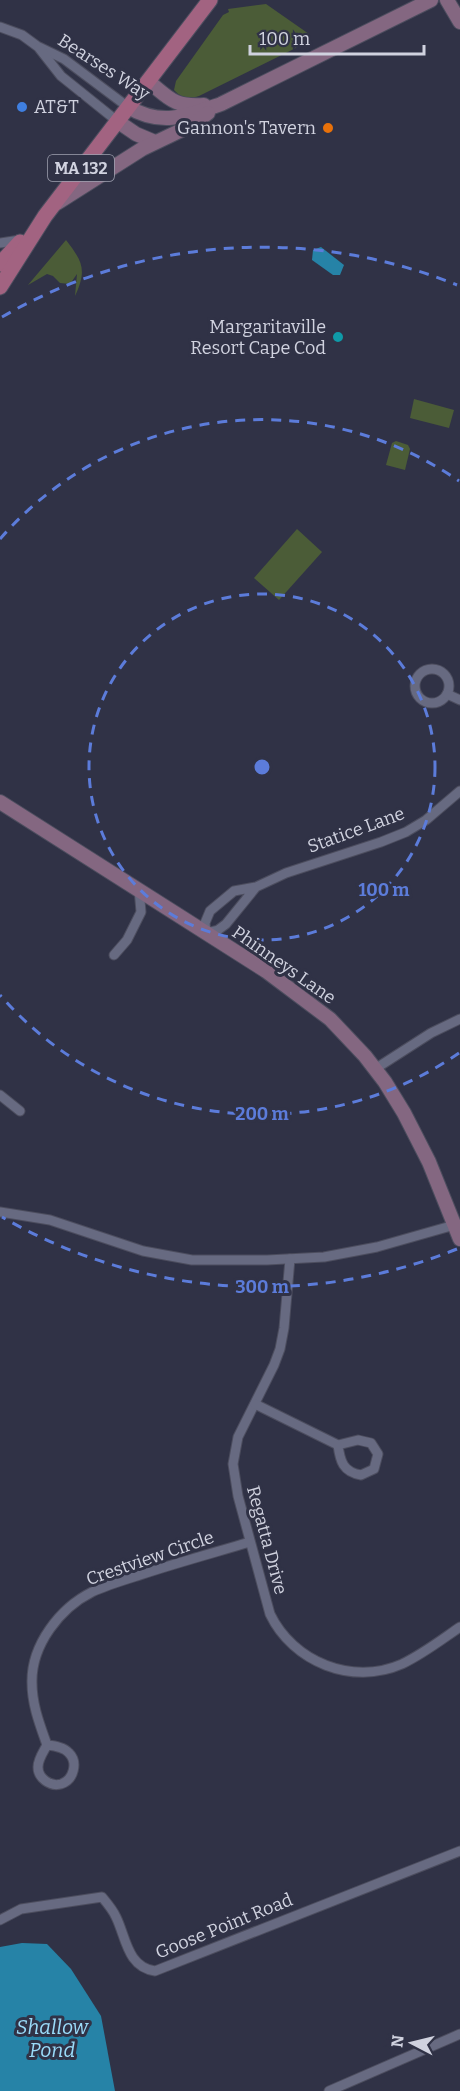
<svg xmlns="http://www.w3.org/2000/svg" width="460" height="2091" viewBox="0 0 460 2091" font-family="Bitter,serif">
	<style>
		.green { fill: #4b5c37 }
		.water { fill: #2683a7 }
		.lines { fill: none; stroke-linecap: round; stroke-linejoin: round }
		.minor-casing { stroke: #4c4d5e; stroke-width: 11 }
		.secondary-casing { stroke: #4c4d5e; stroke-width: 16 }
		.primary-casing { stroke: #4c4d5e; stroke-width: 17 }
		.minor { stroke: #676a81; stroke-width: 9 }
		.secondary { stroke: #846781; stroke-width: 14 }
		.primary { stroke: #a26381; stroke-width: 15 }
		.ring { fill: none; stroke: #5c7cda; stroke-width: 3; stroke-dasharray: 10 8 }
		.shop-dot { fill: #3f7fe0; stroke: #303246; stroke-width: 2 }
		.food-dot { fill: #e8710a; stroke: #303246; stroke-width: 2 }
		.culture-dot { fill: #0f9aa8; stroke: #303246; stroke-width: 2 }
		.labels { text-anchor: middle; dominant-baseline: central; stroke-width: 6; stroke-linejoin: round; paint-order: stroke }
		.shield { fill: #303246; stroke: #a0a2b1; stroke-width: 1.5 }
		.shield-label { font-size: 16px; font-weight: bold; fill: #d0d2df }
		.street-label { font-size: 18px; fill: #d0d2df; stroke: #303246 }
		.poi-label { font-size: 18px; fill: #d0d2df; stroke: #303246; text-anchor: end }
		.water-label { font-size: 20px; font-style: italic; fill: #9adbf9; stroke: #303246 }
		.centre { fill: #5c7cda; stroke: #303246; stroke-width: 3 }
		.ring-label { font-size: 18px; text-anchor: middle; font-weight: bold; fill: #5c7cda; stroke: #303246; stroke-width: 6; stroke-linejoin: round; paint-order: stroke }
	</style>
	<rect width="100%" height="100%" fill="#303246"/>
	<g class="green">
		<path d="M266,4L309,34L310,41L199,96C189,99 181,98 174,90L176,81L223,15L229,12L228,9Z"/>
		<path d="M66,240C83,262 87,270 75,296L77,274L70,284L60,283L53,276L47,274L28,285Z"/>
		<path d="M414,399L454,410L449,428L410,418Z"/>
		<path d="M396,441L408,445L410,449L405,470L386,465L392,443Z"/>
		<path d="M297,529L322,552L279,600L254,578Z"/>
	</g>
	<g class="water">
		<path d="M321,247L344,265L340,275H333L312,260L313,250Z"/>
		<path d="M22,1943L47,1944L71,1969L101,2016L115,2091H0V1947Z"/>
	</g>
	<g class="lines">
		<g class="minor-casing">
			<g id="minor">
				<path d="M0,27L22,35L37,46L64,59L128,107"/>
				<path d="M39,48L61,76L117,121"/>
				<path d="M0,243L20,240"/>
				<circle cx="432" cy="686" r="17"/>
				<path d="M447,694L460,700"/>
				<path d="M256,887L226,924L218,930L206,933L205,923L210,911L234,891L256,887L286,873L381,842L406,832L426,820L460,791"/>
				<path d="M114,955L127,940L141,912L139,889"/>
				<path d="M375,1069L431,1033L460,1019"/>
				<path d="M0,1095L20,1111"/>
				<path d="M0,1212L50,1220L143,1251L192,1260H267L324,1257L377,1247L458,1224"/>
				<path d="M290,1259L284,1328L280,1349L274,1365L238,1437L233,1464L238,1496L270,1614C293,1662 352,1686 402,1664C423,1654 441,1640 460,1627"/>
				<path d="M255,1404L338,1445C340,1461 343,1472 361,1475L374,1469L378,1454L371,1443L358,1440L338,1445"/>
				<path d="M47,1745C55,1746 64,1747 69,1753C78,1762 74,1780 61,1784C50,1787 38,1778 38,1767C38,1759 44,1751 47,1745C40,1725 32,1705 32,1683C31,1645 60,1608 92,1592C107,1585 124,1580 140,1575C176,1563 213,1553 250,1542"/>
				<path d="M0,1920L21,1909L102,1897C107,1903 113,1910 116,1917C126,1937 127,1967 155,1971L460,1851"/>
				<path d="M329,2091L460,2034"/>
			</g>
		</g>
		<g class="secondary-casing">
			<g id="secondary">
				<path d="M447,0L460,22"/>
				<path d="M148,81C170,99 174,107 204,105"/>
				<path d="M128,107C162,127 187,116 221,104L431,0"/>
				<path d="M117,121L136,134L155,142"/>
				<path d="M57,203L142,149L192,125L208,113"/>
				<path d="M0,802L266,971L330,1019L365,1056L385,1082L404,1113L429,1162L460,1239"/>
			</g>
		</g>
		<g class="primary-casing">
			<g id="primary">
				<path d="M0,264L20,242"/>
				<path d="M0,287L45,216L210,0"/>
			</g>
		</g>
		<use href="#minor" class="minor"/>
		<use href="#secondary" class="secondary"/>
		<use href="#primary" class="primary"/>
	</g>
	<g class="ring">
		<circle cx="262" cy="767" r="173"/>
		<path d="M459 1053A347 347 0 0 1 0 995M0 539A347 347 0 0 1 459 481"/>
		<path d="M457 1249A520 520 0 0 1 2 1217M2 317A520 520 0 0 1 457 285"/>
	</g>
	<circle class="shop-dot" cx="22" cy="107" r="6"/>
	<circle class="food-dot" cx="328" cy="128" r="6"/>
	<circle class="culture-dot" cx="338" cy="337" r="6"/>
	<g class="labels">
		<rect class="shield" x="48" y="155" width="66" height="26" rx="4.5"/>
		<g class="shield-label">
			<text x="81" y="168">MA 132</text>
		</g>
		<g class="street-label">
			<text transform="translate(104 67) rotate(33)">Bearses Way</text>
			<text transform="translate(356 830) rotate(-20)">Statice Lane</text>
			<text transform="translate(284 965) rotate(35)">Phinneys Lane</text>
			<text transform="translate(267 1540) rotate(75)">Regatta Drive</text>
			<text transform="translate(150 1558) rotate(-19)">Crestview Circle</text>
			<text transform="translate(224 1926) rotate(-22)">Goose Point Road</text>
		</g>
		<g class="poi-label">
			<text x="34" y="107" text-anchor="start">AT&amp;T</text>
			<text x="316" y="128">Gannon's Tavern</text>
			<text x="326" y="327">Margaritaville<tspan x="326" dy="21">Resort Cape Cod</tspan></text>
		</g>
		<g class="water-label">
			<text x="52" y="2027">Shallow<tspan x="52" dy="23">Pond</tspan></text>
		</g>
	</g>
	<circle cx="262" cy="767" r="9" class="centre"/>
	<g class="ring-label">
		<text x="384" y="896">100 m</text>
		<text x="262" y="1120">200 m</text>
		<text x="262" y="1293">300 m</text>
	</g>
	<g transform="translate(412 2043) rotate(277)" stroke="#303246" stroke-width="4.5" paint-order="stroke">
	<path d="M0-4.5L10 22L0 15L-10 22Z" fill="#d0d2df"/>
	<text y="-9" font-size="16" font-weight="bold" text-anchor="middle" fill="#d0d2df">N</text>
	</g>
	<path d="M250 45v9h174v-9" fill="none" stroke="#d0d2df" stroke-width="3"/>
	<text x="259" y="45" font-size="18" fill="#d0d2df" stroke="#303246" stroke-width="4.5" paint-order="stroke">100 m</text>
</svg>
